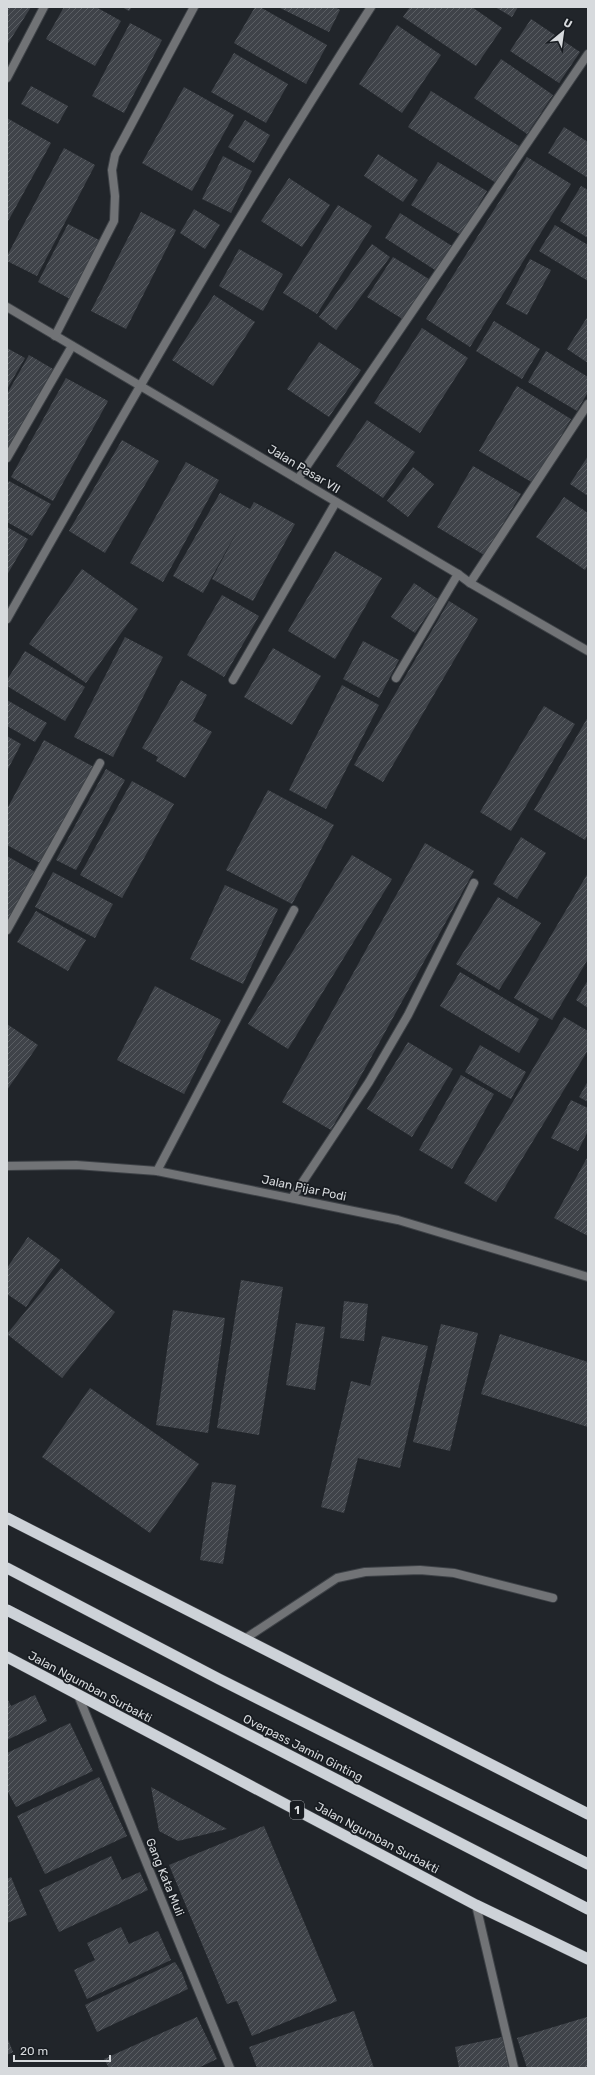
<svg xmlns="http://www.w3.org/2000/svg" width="595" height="2075" viewBox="0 0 595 2075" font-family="Rubik,sans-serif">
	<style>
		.building { fill: url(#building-hatch) }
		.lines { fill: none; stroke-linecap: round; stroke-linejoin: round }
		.service-casing { stroke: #3e4247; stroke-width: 10 }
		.minor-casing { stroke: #3e4247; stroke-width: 10 }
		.trunk-casing { stroke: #3e4247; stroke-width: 12 }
		.service { stroke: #717376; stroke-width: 8 }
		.minor { stroke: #717376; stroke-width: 8 }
		.trunk { stroke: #cdd2d8; stroke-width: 11 }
		.labels { text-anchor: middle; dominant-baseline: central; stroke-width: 3.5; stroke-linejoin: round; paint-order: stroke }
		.shield { fill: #181c21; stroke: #9ea1a5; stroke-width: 1 }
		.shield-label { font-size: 11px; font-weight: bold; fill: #d7dadd }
		.street-label { font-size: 12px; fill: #d7dadd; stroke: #181c21 }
	</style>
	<defs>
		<pattern id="building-hatch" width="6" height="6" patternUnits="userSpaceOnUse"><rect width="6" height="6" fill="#3f4349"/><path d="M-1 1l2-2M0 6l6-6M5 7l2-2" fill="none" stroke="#5a5e63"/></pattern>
	</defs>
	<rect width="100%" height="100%" fill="#21252a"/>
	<g class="building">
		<path d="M7,7H31L7,45Z"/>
		<path d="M64,7H96L121,21L95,66L46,39Z"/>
		<path d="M122,7H132L129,11Z"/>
		<path d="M255,7H260L327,45L306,84L234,43Z"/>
		<path d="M278,7H335L340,10L329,32Z"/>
		<path d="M410,7H472L502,28L476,66L403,17Z"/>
		<path d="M495,7H518L512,17Z"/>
		<path d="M531,19L580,52L559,83L510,51Z"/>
		<path d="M130,23L162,40L124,113L92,96Z"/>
		<path d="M397,25L441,55L402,113L359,84Z"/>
		<path d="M234,53L288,84L266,123L211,92Z"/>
		<path d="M501,59L553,95L527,134L474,98Z"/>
		<path d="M31,86L68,106L58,124L21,104Z"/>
		<path d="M184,87L234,115L192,191L142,163Z"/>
		<path d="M431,91L519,146L496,183L408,127Z"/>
		<path d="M7,118L51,143L7,223Z"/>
		<path d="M245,120L270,135L254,163L228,147Z"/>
		<path d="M564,127L588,142V178L548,153Z"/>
		<path d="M64,148L95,165L37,276L7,261V256Z"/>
		<path d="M378,154L418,180L403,202L364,176Z"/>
		<path d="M223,156L252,171L231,213L202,199Z"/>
		<path d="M527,157L571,184L470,347L426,319Z"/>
		<path d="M438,162L487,191L461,235L411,205Z"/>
		<path d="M289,178L330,205L302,247L261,221Z"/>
		<path d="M581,186L588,190V238L560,221Z"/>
		<path d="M338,205L372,226L317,314L283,293Z"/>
		<path d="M194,209L220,225L205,249L180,233Z"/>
		<path d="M141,212L176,230L126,329L91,311Z"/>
		<path d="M400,213L452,246L435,270L385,238Z"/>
		<path d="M68,224L103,242L72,300L38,282Z"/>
		<path d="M555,225L588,245V281L539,251Z"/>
		<path d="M372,244L390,257L336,330L319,317Z"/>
		<path d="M239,249L283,274L263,311L219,286Z"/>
		<path d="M393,257L429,279L404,320L367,297Z"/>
		<path d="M530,259L551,270L527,315L506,304Z"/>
		<path d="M214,295L255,322L213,386L172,360Z"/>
		<path d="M588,316V363L567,349Z"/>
		<path d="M494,321L540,349L522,379L476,351Z"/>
		<path d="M422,328L468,358L420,433L374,403Z"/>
		<path d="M319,342L361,370L329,417L287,389Z"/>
		<path d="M7,348L25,358L7,389Z"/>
		<path d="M546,351L588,377V392L577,411L528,382Z"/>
		<path d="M29,355L53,369L7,450V394Z"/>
		<path d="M66,378L108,401L53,501L11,477Z"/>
		<path d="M517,386L571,419L533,483L479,451Z"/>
		<path d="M367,420L415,452L383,498L336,466Z"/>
		<path d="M122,440L159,461L105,553L69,531Z"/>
		<path d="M588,456V496L570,484Z"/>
		<path d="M186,462L219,480L163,582L130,563Z"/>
		<path d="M473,466L521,494L484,555L437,527Z"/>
		<path d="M413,467L434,484L408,517L387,501Z"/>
		<path d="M9,481L51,504L32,536L7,522V484Z"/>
		<path d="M220,493L250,509L254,502L295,524L253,601L212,579L241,524L203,593L173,576Z"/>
		<path d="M564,497L588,513V565L585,570L536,537Z"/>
		<path d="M7,527L28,539L7,575Z"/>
		<path d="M335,551L382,578L335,659L288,631Z"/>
		<path d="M82,569L138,609L86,683L29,644Z"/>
		<path d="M414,583L438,599L415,633L391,617Z"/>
		<path d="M222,595L259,616L224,677L187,655Z"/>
		<path d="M449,601L478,619L383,782L354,765Z"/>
		<path d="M125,637L163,657L113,757L74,737Z"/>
		<path d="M363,641L399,660L379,698L343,679Z"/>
		<path d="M273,648L321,676L292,725L244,697Z"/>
		<path d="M25,651L85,687L65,721L7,686V680Z"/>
		<path d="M181,680L207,695L193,721L212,732L185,778L156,761L158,757L142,748Z"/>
		<path d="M342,685L379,705L326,809L289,790Z"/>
		<path d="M7,700L47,723L35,742L7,726Z"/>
		<path d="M544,706L575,724L511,831L480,812Z"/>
		<path d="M588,717V834L585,840L534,810Z"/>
		<path d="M7,736L21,744L7,771Z"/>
		<path d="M44,740L94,767L42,864L7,845V809Z"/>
		<path d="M106,769L125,780L76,870L56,860Z"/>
		<path d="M132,781L174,804L122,898L80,875Z"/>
		<path d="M268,790L334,825L292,904L226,870Z"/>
		<path d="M521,837L546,853L517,899L493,884Z"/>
		<path d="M425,843L474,871L331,1130L282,1102Z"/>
		<path d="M352,855L392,879L288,1049L248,1024Z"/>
		<path d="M7,856L37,873L7,925Z"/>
		<path d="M53,872L113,904L95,938L35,907Z"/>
		<path d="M588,873V959L552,1020L514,998Z"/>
		<path d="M225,885L278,909L243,984L190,959Z"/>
		<path d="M498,897L541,923L499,990L456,964Z"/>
		<path d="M36,911L86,940L68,971L17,942Z"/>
		<path d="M460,972L539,1019L519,1053L440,1006Z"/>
		<path d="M588,980V1008L576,1000Z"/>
		<path d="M155,986L221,1020L184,1094L117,1060Z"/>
		<path d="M564,1017L588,1031V1050L496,1202L464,1183Z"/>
		<path d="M7,1024L38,1045L7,1090Z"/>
		<path d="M408,1042L453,1069L412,1137L367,1109Z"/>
		<path d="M480,1045L526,1072L511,1099L465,1072Z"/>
		<path d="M461,1075L494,1094L452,1169L419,1150Z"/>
		<path d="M588,1081V1102L579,1097Z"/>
		<path d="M571,1100L588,1108V1131L578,1151L551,1138Z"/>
		<path d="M588,1156V1236L554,1218Z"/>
		<path d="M28,1237L60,1260L26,1307L7,1294V1268Z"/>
		<path d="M61,1268L115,1312L62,1378L7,1334Z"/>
		<path d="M241,1280L283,1287L259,1435L217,1428Z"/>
		<path d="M344,1301L368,1304L364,1341L340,1338Z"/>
		<path d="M173,1310L225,1318L208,1433L156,1425Z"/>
		<path d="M296,1323L325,1327L315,1390L286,1385Z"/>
		<path d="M441,1324L478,1333L450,1451L413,1442Z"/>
		<path d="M500,1334L588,1362V1427L481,1394Z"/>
		<path d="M382,1336L428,1346L400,1468L358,1458L344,1513L321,1507L351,1381L370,1386Z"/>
		<path d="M90,1388L199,1464L150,1533L42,1457Z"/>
		<path d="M212,1482L236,1485L223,1564L200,1560Z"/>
		<path d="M35,1695L47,1721L7,1740V1698L11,1706Z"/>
		<path d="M70,1723L93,1771L16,1807L7,1790V1753Z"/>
		<path d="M99,1777L127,1836L45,1874L17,1816Z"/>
		<path d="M151,1787L227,1829L178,1841L159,1831Z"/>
		<path d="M264,1826L337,2001L252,2036L237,2001L227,2004L169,1865Z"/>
		<path d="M111,1856L122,1880L140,1872L148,1890L59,1932L39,1890Z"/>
		<path d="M11,1877L27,1915L7,1923V1879Z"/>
		<path d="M121,1927L129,1944L158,1931L171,1960L87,1999L74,1970L95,1960L87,1943Z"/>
		<path d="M175,1962L182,1973L188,1989L97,2032L85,2005Z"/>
		<path d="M354,2011L374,2068H257L249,2047Z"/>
		<path d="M197,2017L217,2059L198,2068H109L104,2059Z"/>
		<path d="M587,2017L588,2068H527L517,2038Z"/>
		<path d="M7,2037L13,2052L7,2055Z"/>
		<path d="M502,2037L509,2068H459L455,2047Z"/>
	</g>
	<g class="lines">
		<g class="service-casing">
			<path id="service" d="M246,1638L337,1578L365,1572L420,1570L454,1573L553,1598"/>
		</g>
		<g class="minor-casing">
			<g id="minor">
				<path d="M7,78L44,7"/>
				<path d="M7,307L458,574L470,583L588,651"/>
				<path d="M55,336L114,221L115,196L112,170L115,155L194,7"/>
				<path d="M7,458L72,346"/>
				<path d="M298,479L588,54"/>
				<path d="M470,583L588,404"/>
				<path d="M7,619C124,412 242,207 371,7"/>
				<path d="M396,678L458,574"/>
				<path d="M233,680L336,502"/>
				<path d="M7,930L100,763"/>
				<path d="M7,1166L76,1165L157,1171L398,1220L588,1277"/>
				<path d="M157,1171L294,910"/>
				<path d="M292,1198L369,1082L408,1015L474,883"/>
				<path d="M78,1695L230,2068"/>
				<path d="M476,1905L514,2068"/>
			</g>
		</g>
		<g class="trunk-casing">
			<g id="trunk">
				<path d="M7,1518L588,1814"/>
				<path d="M7,1568L219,1679L588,1864"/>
				<path d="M7,1610L588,1909"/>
				<path d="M7,1657L476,1905L588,1959"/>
			</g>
		</g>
		<use href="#service" class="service"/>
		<use href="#minor" class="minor"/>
		<use href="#trunk" class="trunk"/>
	</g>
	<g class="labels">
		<rect class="shield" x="290" y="1801" width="14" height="18" rx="3"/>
		<g class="shield-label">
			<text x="297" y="1810">1</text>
		</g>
		<g class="street-label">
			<text transform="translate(304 469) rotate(31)">Jalan Pasar VII</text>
			<text transform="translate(304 1188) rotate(12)">Jalan Pijar Podi</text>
			<text transform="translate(90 1687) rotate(28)">Jalan Ngumban Surbakti</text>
			<text transform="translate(303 1748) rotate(27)">Overpass Jamin Ginting</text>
			<text transform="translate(377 1838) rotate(28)">Jalan Ngumban Surbakti</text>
			<text transform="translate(165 1877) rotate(68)">Gang Kata Muli</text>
		</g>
	</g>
	<rect width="595" height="2075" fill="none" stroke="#d7dadd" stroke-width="16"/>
	<g transform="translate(563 32) rotate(29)" stroke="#181c21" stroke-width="3" paint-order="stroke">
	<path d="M0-3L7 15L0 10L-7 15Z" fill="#d7dadd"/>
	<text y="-6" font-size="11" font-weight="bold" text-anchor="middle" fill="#d7dadd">U</text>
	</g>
	<path d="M14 2055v6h96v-6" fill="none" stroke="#d7dadd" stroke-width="2"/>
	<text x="20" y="2055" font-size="12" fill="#d7dadd" stroke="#181c21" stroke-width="3" paint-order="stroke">20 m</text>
</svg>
